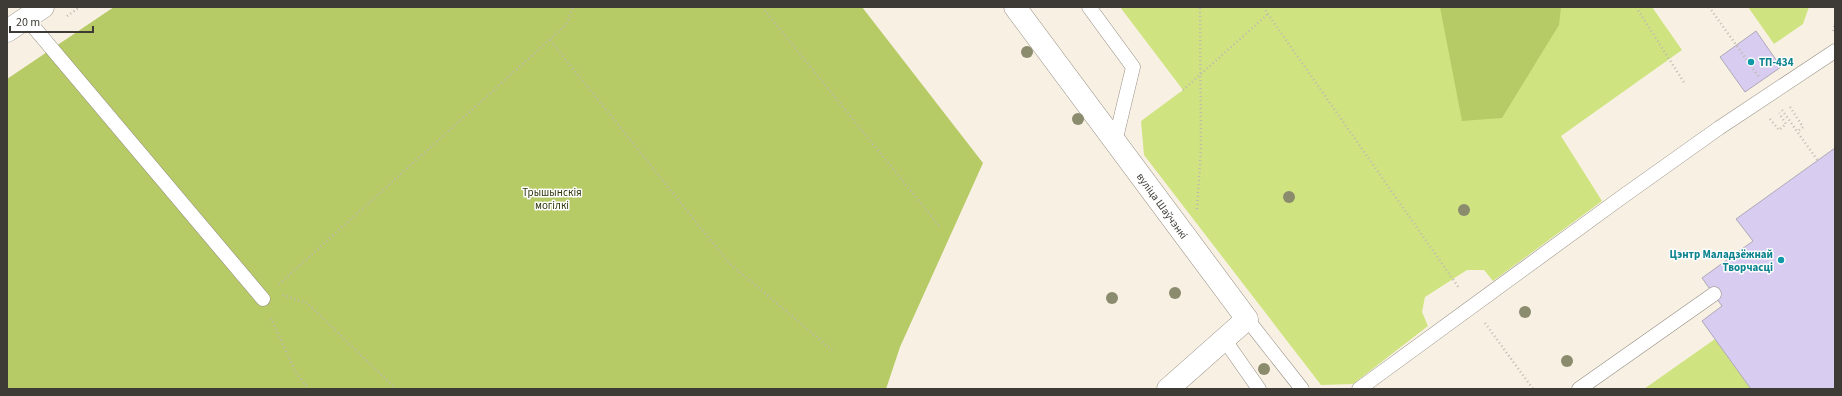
<svg xmlns="http://www.w3.org/2000/svg" width="1842" height="396" viewBox="0 0 1842 396" font-family="'Source Sans 3',sans-serif">
	<style>
		.green { fill: #cfe480 }
		.forest { fill: #b6ca65 }
		.building { fill: #d8ccf1; stroke: #ada9b6 }
		.lines { fill: none; stroke-linecap: round; stroke-linejoin: round }
		.lane-casing { stroke: #938c80; stroke-width: 15 }
		.street-casing { stroke: #938c80; stroke-width: 23 }
		.secondary-casing { stroke: #938c80; stroke-width: 23 }
		.path { stroke: #c0b9af; stroke-width: 2.5; stroke-dasharray: 1 3; stroke-linecap: butt }
		.lane { stroke: #fff; stroke-width: 14 }
		.street { stroke: #fff; stroke-width: 22 }
		.secondary { stroke: #fff; stroke-width: 22 }
		.tree { fill: #8b8b6d }
		.culture-dot { fill: #0f9aa8; stroke: #fefefe; stroke-width: 1.5 }
		.labels { text-anchor: middle; dominant-baseline: central; stroke-width: 3; stroke-linejoin: round; paint-order: stroke }
		.culture-label { font-size: 11px; font-weight: bold; fill: #0d838f; stroke: #fefefe; text-anchor: start }
		.park-label { font-size: 11px; fill: #31380d; stroke: #fefefe }
		.street-label { font-size: 11px; fill: #3e3b36; stroke: #fefefe }
	</style>
	<rect width="100%" height="100%" fill="#f8f0e3"/>
	<g class="green">
		<path d="M1120,7H1652L1682,50L1561,136L1602,201L1493,281L1484,270H1467L1425,297L1422,312L1428,326L1353,384L1321,385L1144,155L1141,121L1183,90Z"/>
		<path d="M1748,7H1809L1803,24L1774,44Z"/>
		<path d="M1715,339L1751,389H1644Z"/>
	</g>
	<g class="forest">
		<path d="M114,7H862L983,163L900,347L886,389H7V79Z"/>
		<path d="M1440,7H1561L1559,25L1502,118L1462,121Z"/>
	</g>
	<g class="building">
		<path d="M1756,31L1781,67L1745,92L1720,57Z"/>
		<path d="M1835,148V389H1751L1702,321L1722,306L1702,278L1753,241L1736,219Z"/>
	</g>
	<g class="lines">
		<g class="lane-casing">
			<g id="lane">
				<path d="M1089,7L1133,67L1115,142"/>
				<path d="M26,18L263,299"/>
				<path d="M1247,319L1302,389"/>
				<path d="M1224,339L1259,389"/>
				<path d="M1359,389L1622,197L1719,128L1835,51"/>
				<path d="M1579,389L1714,294"/>
			</g>
		</g>
		<g class="street-casing">
			<path id="street" d="M1015,7L1247,319L1168,389"/>
		</g>
		<g class="secondary-casing">
			<path id="secondary" d="M7,31L43,7"/>
		</g>
		<g class="path">
			<path d="M762,7L940,227"/>
			<path d="M1263,7L1459,288"/>
			<path d="M1636,7L1685,84"/>
			<path d="M1709,7L1759,77"/>
			<path d="M67,16L80,7"/>
			<path d="M1833,31L1835,24"/>
			<path d="M550,40L729,263L832,350"/>
			<path d="M1183,90L1268,14"/>
			<path d="M1790,107L1803,127L1797,132"/>
			<path d="M1782,110L1818,161"/>
			<path d="M1770,119L1779,130L1786,124L1779,113"/>
			<path d="M1197,209L1201,148L1200,7"/>
			<path d="M279,284L567,24L573,7"/>
			<path d="M283,295L307,303L396,389"/>
			<path d="M271,318L296,373L309,389"/>
			<path d="M1485,323L1533,389"/>
		</g>
		<use href="#lane" class="lane"/>
		<use href="#street" class="street"/>
		<use href="#secondary" class="secondary"/>
	</g>
	<g class="tree">
		<circle cx="1027" cy="52" r="6"/>
		<circle cx="1078" cy="119" r="6"/>
		<circle cx="1289" cy="197" r="6"/>
		<circle cx="1464" cy="210" r="6"/>
		<circle cx="1175" cy="293" r="6"/>
		<circle cx="1112" cy="298" r="6"/>
		<circle cx="1525" cy="312" r="6"/>
		<circle cx="1567" cy="361" r="6"/>
		<circle cx="1264" cy="369" r="6"/>
	</g>
	<g class="culture-dot">
		<circle cx="1751" cy="62" r="4"/>
		<circle cx="1781" cy="260" r="4"/>
	</g>
	<g class="labels">
		<g class="culture-label">
			<text x="1759" y="62">ТП-434</text>
			<text x="1773" y="254" text-anchor="end">Цэнтр Маладзёжнай<tspan x="1773" dy="13">Творчасці</tspan></text>
		</g>
		<g class="park-label">
			<text x="552" y="192">Трышынскія<tspan x="552" dy="13">могілкі</tspan></text>
		</g>
		<g class="street-label">
			<text transform="translate(1162 206) rotate(54)">вуліца Шаўчэнкі</text>
		</g>
	</g>
	<rect width="1842" height="396" fill="none" stroke="#3e3b36" stroke-width="16"/>
	<path d="M10 26v6h83v-6" fill="none" stroke="#3e3b36" stroke-width="2"/>
	<text x="16" y="26" font-size="12" fill="#3e3b36" stroke="#fefefe" stroke-width="3" paint-order="stroke">20 m</text>
</svg>
